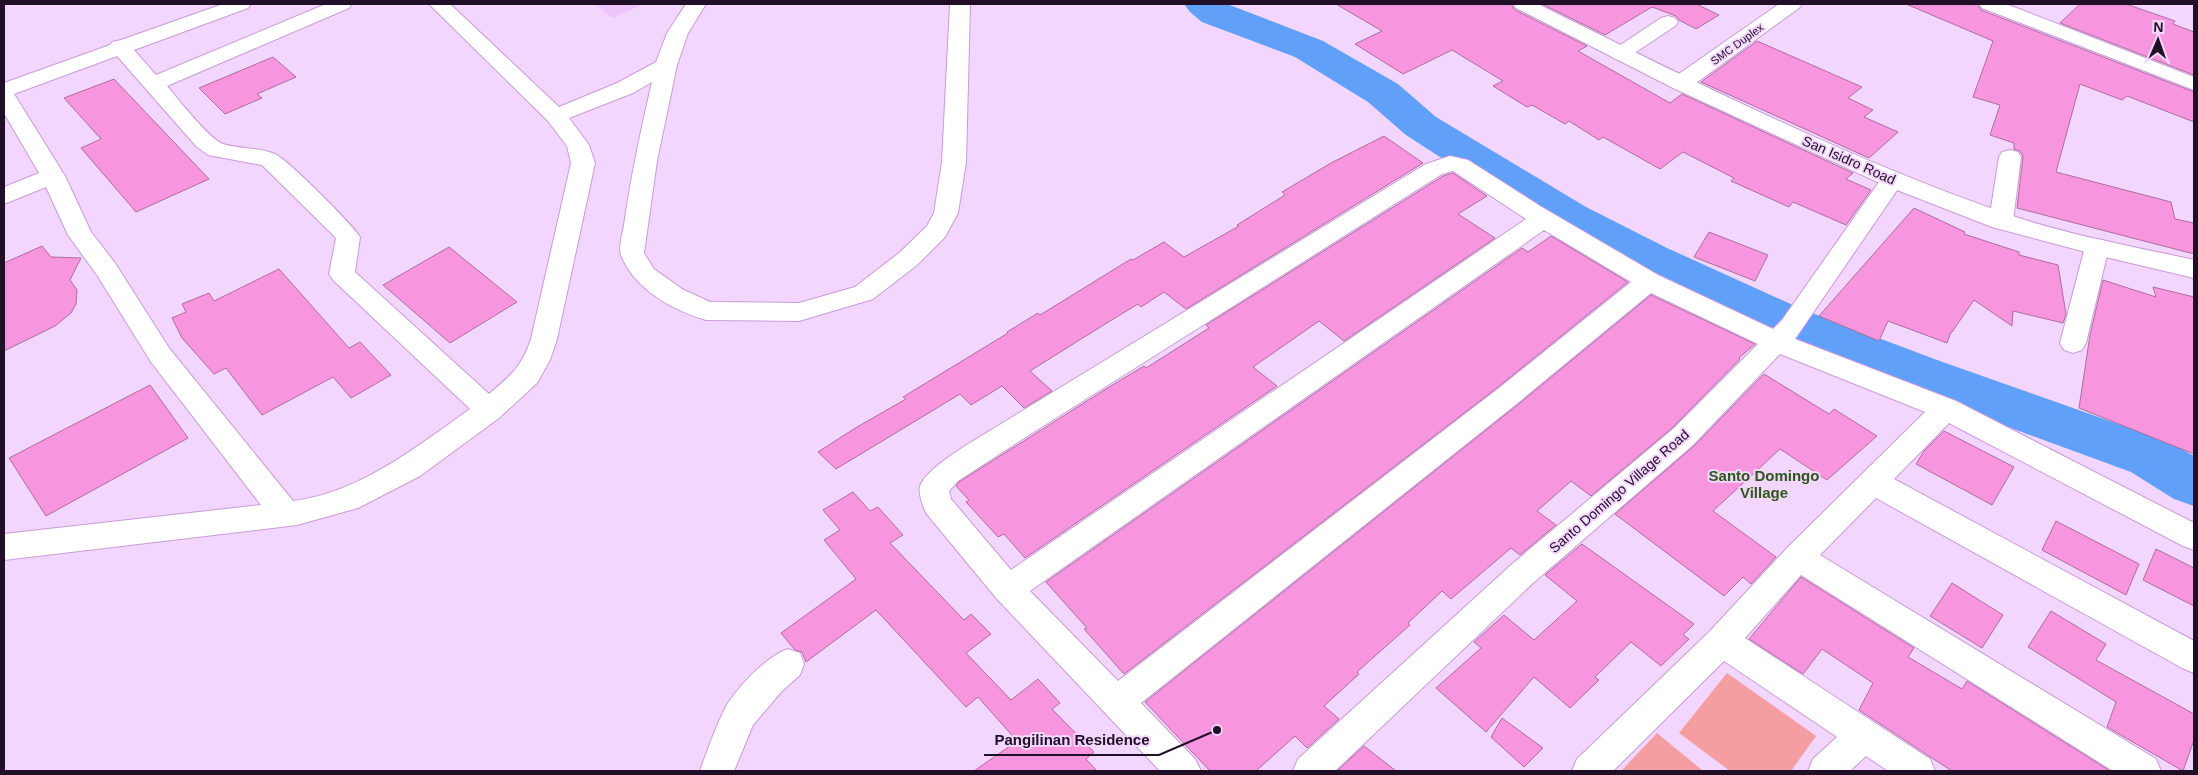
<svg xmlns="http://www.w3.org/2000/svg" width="2198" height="775" viewBox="0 0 2198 775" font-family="Arial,sans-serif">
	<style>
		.built { fill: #eec4fe }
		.green { fill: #f59ea1 }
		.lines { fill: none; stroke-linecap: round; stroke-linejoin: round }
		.river { fill: #60a0f9; fill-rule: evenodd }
		.building { fill: #f895df; stroke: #ad6e9d }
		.minor-casing { stroke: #c99bda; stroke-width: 2 }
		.major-casing { stroke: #c99bda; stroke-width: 2 }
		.minor { fill: #fff; fill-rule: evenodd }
		.major { fill: #fff; fill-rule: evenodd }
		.labels { text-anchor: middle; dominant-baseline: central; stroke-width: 4; stroke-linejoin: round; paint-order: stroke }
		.far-street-label { font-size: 11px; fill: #210f27; stroke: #f3d6fd }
		.street-label { font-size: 14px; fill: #210f27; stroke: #f3d6fd }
		.neighbourhood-label { font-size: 15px; font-weight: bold; fill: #2f571b; stroke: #f3d6fd }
		.leader { fill: none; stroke: #210f27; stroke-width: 2 }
		.callout-dot { fill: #210f27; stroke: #f3d6fd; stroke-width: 2 }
		.callout-label { font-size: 15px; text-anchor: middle; font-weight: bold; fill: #210f27; stroke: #f3d6fd; stroke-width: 4; stroke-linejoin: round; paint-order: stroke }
	</style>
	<rect width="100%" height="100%" fill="#f3d6fd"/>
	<path class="built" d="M594,4H644L613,18Z"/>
	<g class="green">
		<path d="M1727,673L1816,736L1791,771H1730L1679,733Z"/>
		<path d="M1657,733L1703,771H1621Z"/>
	</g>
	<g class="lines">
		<path class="river" d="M1184,4H1227L1323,41L1398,84L1436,117L1586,207L1667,248L1804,310L1937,360L2169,442L2194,456V506L2174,499L2131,472L1901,388L1768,336L1633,272L1554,229L1454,166L1406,135L1368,102L1295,57L1202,22L1190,12Z"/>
	</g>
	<g class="building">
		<path d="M1336,4H1511L1515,10L1587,46L1578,51L1670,103L1682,94L1853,173L1846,179L1871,190L1846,225L1793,202L1789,207L1731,181L1734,178L1683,152L1660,169L1603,137L1599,140L1569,121L1565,124L1532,105L1527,107L1493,86L1503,81L1452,50L1403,74L1355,44L1382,31Z"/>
		<path d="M1542,4H1696L1719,15L1696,29L1679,20L1676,16L1652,7L1605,35Z"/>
		<path d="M1906,4H1977L1981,10L2194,92V122L2127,96L2122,100L2080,84L2056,172L2171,202L2175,219L2194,223V254L2017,208L2023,156L2020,151L2014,149V143L1990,135L2000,105L1973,97L1993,41Z"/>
		<path d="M2080,4H2126L2175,21L2173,24L2194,32V75L2060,23Z"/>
		<path d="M1757,41L1862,87L1848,98L1873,110L1864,117L1898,132L1869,158L1701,82Z"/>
		<path d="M273,57L296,77L257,94L262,98L225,114L199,88Z"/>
		<path d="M114,79L151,118L209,179L136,212L81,148L101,139L64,98Z"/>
		<path d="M1384,136L1423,163L1186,309L1164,292L1141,307L1138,304L1110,321L1030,371L1052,391L1024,408L1002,386L971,405L960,394L836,469L818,452L857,427L906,399L903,397L1008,333L1007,332L1038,313L1040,315L1131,259L1133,260L1164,242L1184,257L1239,226L1237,225L1285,195L1282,192L1331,163Z"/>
		<path d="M1453,173L1487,196L1458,214L1495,238L1344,341L1319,321L1253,367L1277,386L1025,558L1004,534L998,537L966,502L969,500L956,486L959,482L1106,389L1144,366L1146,368L1209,328L1206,325L1443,176Z"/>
		<path d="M1914,208L1965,232L1964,234L2019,252V255L2058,265L2066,314L2063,323L2013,311L2012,326L1974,300L1952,332H1951L1947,343L1888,321L1879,341L1819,316Z"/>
		<path d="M1709,232L1768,255L1755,281L1694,257Z"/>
		<path d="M1551,236L1628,282L1498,387L1124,674L1084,629L1087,628L1046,582L1522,248L1528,252Z"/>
		<path d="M42,246L51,257L81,258L70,280L77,290L76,304L71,313L55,326L4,351V263Z"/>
		<path d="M449,247L517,302L450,343L383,285Z"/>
		<path d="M279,269L349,348L360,342L391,375L351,398L333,377L262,415L226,368L214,374L182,338L172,318L186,312L182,304L209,293L214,301Z"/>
		<path d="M2103,280L2156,297L2153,287L2194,297V454L2079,408L2090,335Z"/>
		<path d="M1651,295L1755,344L1739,358L1740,359L1672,428L1591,496L1571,481L1537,511L1556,525L1520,555L1511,548L1451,599L1442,591L1408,623L1410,625L1357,672L1359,674L1324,706L1339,719L1307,748L1295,736L1256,771H1210L1145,702L1520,403Z"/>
		<path d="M1764,374L1829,414L1834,409L1877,436L1827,480L1780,449L1713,511L1776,557L1751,584L1743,577L1724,596L1615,514L1694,446Z"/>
		<path d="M150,385L188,438L46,516L9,458Z"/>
		<path d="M1944,431L2014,467L1992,505L1916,464L1924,451Z"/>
		<path d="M853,492L870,511L878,507L903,535L890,543L964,620L971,614L991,634L966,653L1011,700L1038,679L1060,703L1052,709L1094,752L1086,759L1097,771H974L1017,741L978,697L966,707L876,610L806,662L802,652L795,650L781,633L856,579L824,540L840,530L823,510Z"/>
		<path d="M2056,521L2139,564L2126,595L2042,550Z"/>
		<path d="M1582,544L1694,624L1683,635L1689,639L1661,666L1631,642L1595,677L1599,680L1570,708L1534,677L1486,732L1436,688L1481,648L1474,642L1504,615L1534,640L1577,601L1545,575Z"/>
		<path d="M2156,549L2194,568V606L2143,580Z"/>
		<path d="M1801,577L1914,648L1908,657L1962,689L1967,681L2110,771H1952L1932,758L1859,710L1873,683L1822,649L1803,674L1749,639Z"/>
		<path d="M1952,583L2003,615L1982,648L1930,616Z"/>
		<path d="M2051,611L2106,644L2096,660L2194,714V740L2183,771L2107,727L2116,702L2028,647Z"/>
		<path d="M1502,718L1543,748L1524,767L1491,737Z"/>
		<path d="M1364,746L1396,771H1337Z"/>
	</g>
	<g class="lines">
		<g class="minor-casing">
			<g id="minor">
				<path d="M223,4H251L248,8L134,50L156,75L326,4H352L349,8L167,86C178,99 209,139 223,144C238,149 258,147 275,154C287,159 352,224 360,237L355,272L489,394C512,374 521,368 531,339L571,163L567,146L548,121L429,4H450L559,107L617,83L656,62L667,33L686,4H706L688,33L677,65L657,161L644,253L654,269L682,289L710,302L799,303L855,287L899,253L927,226L934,213L942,162L950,4H970L966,162L958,213L945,237L917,265L873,299L799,321L706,320C672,310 634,289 621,255C618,247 623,233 624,225C631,176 641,129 652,82L633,93L569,118L589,145L595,163L557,339L550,360L537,383L499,418L420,476L358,508L297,525L4,560V534L261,505L151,362L97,275L68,235L46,187L4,204V187L39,173L4,113V83L110,45L112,42L121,40ZM117,56L196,146L208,155L262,165L333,235L336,238L329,274L333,280L470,409C418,446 359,493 293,501L169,348L115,263L91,232L65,176L14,94Z"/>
				<path d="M1779,4H1802L1799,8L1689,88L1681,89L1673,88L1670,83L1673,78Z"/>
				<path d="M1979,4H2006L2194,77V90L1982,8Z"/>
				<path d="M1668,16L1675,18L1678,22L1675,26L1627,58L1620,60L1613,58L1610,54L1613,50L1661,18Z"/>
				<path d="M2010,150L2018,152L2021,157L2013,221L2010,227L2001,229L1992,227L1989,221L1999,157L2002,152Z"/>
				<path d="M1450,156L1468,160L1540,206L1658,275L1773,329L1782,320L1884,175L1892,172L1900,175L1904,180L1795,339L1956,401L2194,523V550L2183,546L1949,423L1894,479L2194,641V673L2182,668L1876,498L1820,555L2156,759L2161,771H2113L1801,575L1745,638L1930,759L1935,771H1888L1866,756L1850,771H1808L1813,759L1837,737L1724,661L1613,771H1572L1577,759L1710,631L1787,548L1925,412L1780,354L1693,445L1533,583L1335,771H1293L1298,759L1511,565L1673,429L1758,344L1651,293L1519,402L1141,703L1195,759L1201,771H1160L997,599L926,513C923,506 918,494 920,486C927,466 982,436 1001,424L1426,164ZM1453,171L1526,219L1011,570L951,499L949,491L958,481L1021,440L1442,174ZM1544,230L1631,282L1499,388L1118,681L1030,591Z"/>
				<path d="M2097,239L2106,241L2109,247L2086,343L2082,350L2073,353L2064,350L2060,343L2085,247L2088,241Z"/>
				<path d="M788,649L800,653L804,664L800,675L781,692L753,725L734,771H700C706,754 719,718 728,703C741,684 766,657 788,649Z"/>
			</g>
		</g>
		<g class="major-casing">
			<path id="major" d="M1513,4H1538C1691,80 1845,158 2007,214C2067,235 2132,246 2194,260V278L2097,255L1992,227L1884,185L1673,88L1516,8Z"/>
		</g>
		<use href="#minor" class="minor"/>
		<use href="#major" class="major"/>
	</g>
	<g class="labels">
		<g class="far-street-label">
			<text transform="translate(1737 44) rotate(-36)">SMC Duplex</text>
		</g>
		<g class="street-label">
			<text transform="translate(1849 160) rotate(24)">San Isidro Road</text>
			<text transform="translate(1619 491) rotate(-41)">Santo Domingo Village Road</text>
		</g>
		<g class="neighbourhood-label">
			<text x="1764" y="475">Santo Domingo<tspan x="1764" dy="17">Village</tspan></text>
		</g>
	</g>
	<path class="leader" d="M1217 730L1159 755H984"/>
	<circle class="callout-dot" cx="1217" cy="730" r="5"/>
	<g class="callout-label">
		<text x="1072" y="745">Pangilinan Residence</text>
	</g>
	<rect width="2198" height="775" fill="none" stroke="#210f27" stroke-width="10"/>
	<g transform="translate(2158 40) rotate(2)" stroke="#f3d6fd" stroke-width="4" paint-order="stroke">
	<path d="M0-4L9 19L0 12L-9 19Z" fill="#210f27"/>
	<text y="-8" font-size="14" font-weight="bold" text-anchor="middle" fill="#210f27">N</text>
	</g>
</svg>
